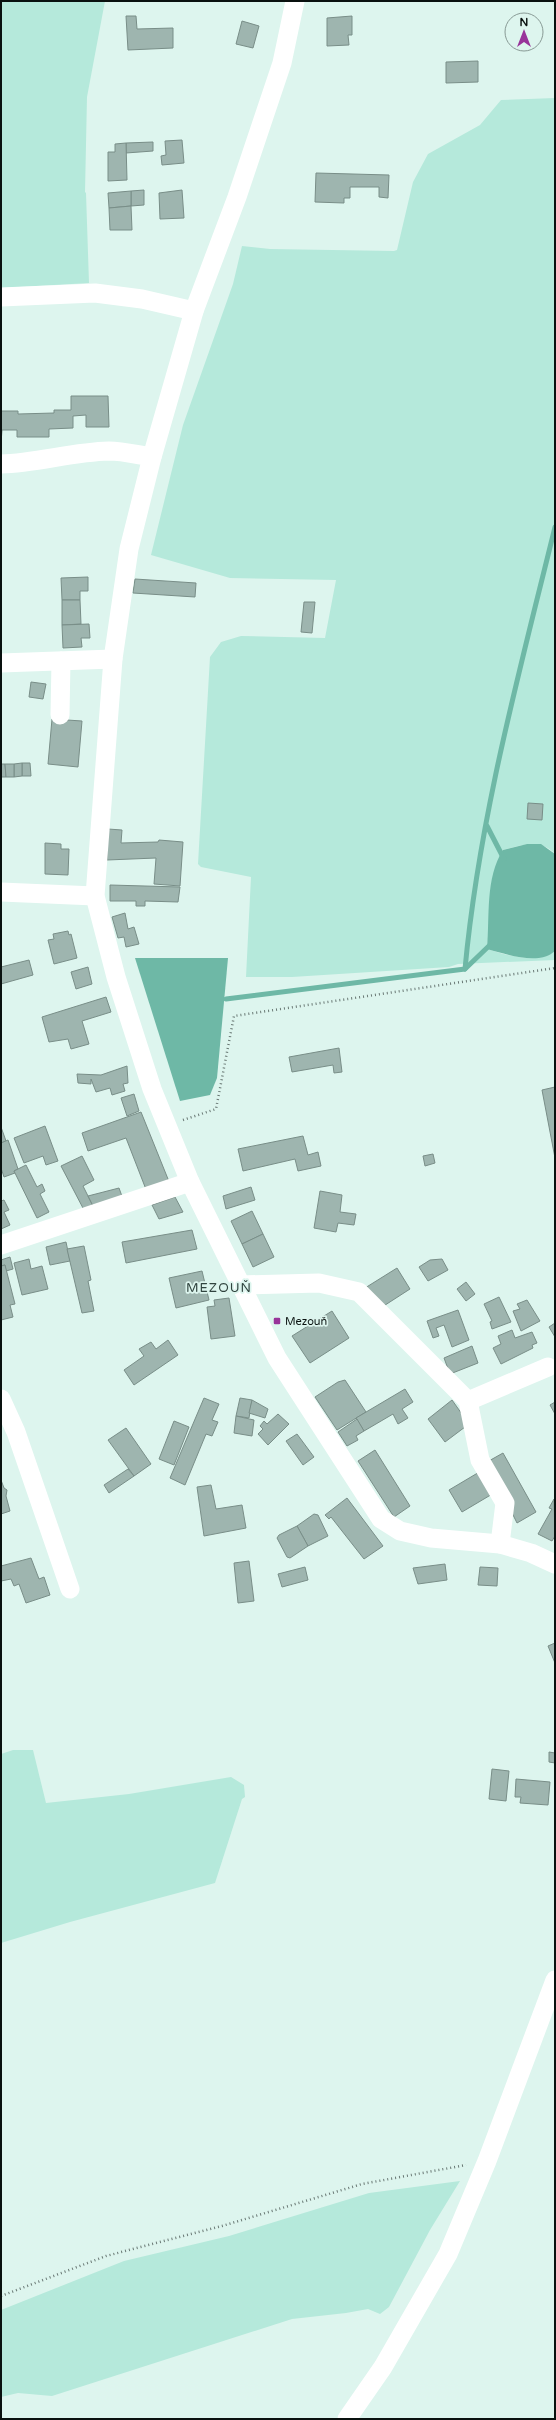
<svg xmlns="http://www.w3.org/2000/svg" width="556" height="2420" viewBox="0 0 556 2420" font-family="'Varela Round',sans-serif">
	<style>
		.green { fill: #b5e9db }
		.water { fill: #6eb8a6 }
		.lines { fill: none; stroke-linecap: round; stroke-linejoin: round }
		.stream { stroke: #6eb8a6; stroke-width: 5 }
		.building { fill: #9eb5af; stroke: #798e88 }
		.path { stroke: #6a7975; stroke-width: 2.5; stroke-dasharray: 1 3; stroke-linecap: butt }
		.minor { stroke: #fff; stroke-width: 19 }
		.poi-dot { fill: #98349a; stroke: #ddf5ee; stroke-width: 1.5 }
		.labels { text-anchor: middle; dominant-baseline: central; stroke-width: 3.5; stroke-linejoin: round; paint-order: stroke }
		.poi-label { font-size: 11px; fill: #09110f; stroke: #ddf5ee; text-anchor: start }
		.quarter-label { font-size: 13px; letter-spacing: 1px; fill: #31443f; stroke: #ddf5ee }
	</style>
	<rect width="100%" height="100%" fill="#ddf5ee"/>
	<g class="green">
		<path d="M1,1H105L87,97L85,192L86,193L89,283L1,288Z"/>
		<path d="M555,98V854C540,838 522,845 503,850L490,918L487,949C505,955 540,965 555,951V960L458,964L449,967L292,977H246L251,877L201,867L198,864L210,657L221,642L241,636L325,638L336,580L230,578L151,555L183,425L233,284L242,246L270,249L394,251L397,250L413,182L428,154L480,125L501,100Z"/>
		<path d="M13,1750H33L46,1803L129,1794L231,1777L244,1785L245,1797L242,1799L215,1883L70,1922L1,1943V1754Z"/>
		<path d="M460,2181L430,2230L389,2307L380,2314L368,2309L346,2313L292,2319L52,2396L18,2393L1,2397V2310L124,2261L229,2236L369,2193Z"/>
	</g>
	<g class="water">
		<path d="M527,844H541L555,854V951C539,966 506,954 487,949C490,916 485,878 503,850Z"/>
		<path d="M135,958H228L217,1078L210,1095L180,1101Z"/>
	</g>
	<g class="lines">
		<g class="stream">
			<path d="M487,826L504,859"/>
			<path d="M465,969L492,943"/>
			<path d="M226,999L465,969C479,819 519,673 555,527"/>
		</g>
	</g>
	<g class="building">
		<path d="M126,16H136L137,29L173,28V48L128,50Z"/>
		<path d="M352,16V35H348L349,45L327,46V18Z"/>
		<path d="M242,21L259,26L253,48L236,44Z"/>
		<path d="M478,61V82L446,83V62Z"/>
		<path d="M182,140L184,163L162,165L161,156L166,155L165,141Z"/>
		<path d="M153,142V151L126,153V143Z"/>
		<path d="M126,143L127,180L108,181V152H115V144Z"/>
		<path d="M316,173L389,175L388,198L379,197V187H350V198H344V203L315,202Z"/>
		<path d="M144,190V205L131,206V191Z"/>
		<path d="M182,190L184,218L160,219L159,193Z"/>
		<path d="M131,191V206L109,208L108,193Z"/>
		<path d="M131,206L132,230H110L109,208Z"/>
		<path d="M71,396H108L109,427H86V415L73,416V428L49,429V437H17V430H2L1,443V411H18V414L54,413V410H71Z"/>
		<path d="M88,577V591H80V600H62L61,578Z"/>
		<path d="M135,579L196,583L195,597L133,593Z"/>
		<path d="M62,600H80L81,624L62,625Z"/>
		<path d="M304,602H315L312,633L301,632Z"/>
		<path d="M89,624L90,638H81L82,647L63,648L62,625Z"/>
		<path d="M31,682L46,684L43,699L29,697Z"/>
		<path d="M52,719L82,721L78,767L48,764Z"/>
		<path d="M22,763H30L31,776H22Z"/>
		<path d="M22,763V776L14,777V764Z"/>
		<path d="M1,764H5L6,777H1Z"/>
		<path d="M5,764H14V777H6Z"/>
		<path d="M528,803L543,804L542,820L527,819Z"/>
		<path d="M108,829L122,830L121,843L158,842L159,840L183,842L180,886L154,884L156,858L107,860Z"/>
		<path d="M45,843L61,844V849H69L68,875L45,874Z"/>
		<path d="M110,885L180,887L178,902L145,901V906H136V901H110Z"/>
		<path d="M125,913L128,929L134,927L139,944L126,947L124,937L118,938L112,917Z"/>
		<path d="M68,931L69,935L71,934L77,958L54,964L48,940L54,939L53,934Z"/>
		<path d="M29,960L33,975L1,984V967Z"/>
		<path d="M88,967L92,984L76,989L71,972Z"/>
		<path d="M106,997L111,1012L82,1021L89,1044L71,1049L68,1039L49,1042L42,1017Z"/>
		<path d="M339,1048L342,1072L334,1073L333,1065L292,1072L289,1057Z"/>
		<path d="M127,1066L128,1083L123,1084L125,1091L112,1095L110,1088L96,1092L91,1079V1084L78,1083L77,1074L101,1075Z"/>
		<path d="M555,1087V1158L542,1090Z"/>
		<path d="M134,1094L139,1111L127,1116L121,1098Z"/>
		<path d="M141,1112L170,1184L147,1192L126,1138L88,1151L82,1133Z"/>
		<path d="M45,1126L58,1161L46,1165L43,1156L24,1163L14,1138Z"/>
		<path d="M1,1127L6,1141L1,1143Z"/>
		<path d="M303,1136L308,1155L318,1152L321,1166L298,1171L295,1159L243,1171L238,1149Z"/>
		<path d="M8,1140L18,1169L14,1171L15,1173L4,1177L1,1168V1143Z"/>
		<path d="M433,1154L435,1163L425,1166L423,1156Z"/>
		<path d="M82,1156L94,1180L83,1186L94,1208L84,1210L61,1166Z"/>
		<path d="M26,1165L37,1187L42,1184L45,1191L40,1194L49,1212L37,1218L14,1171Z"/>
		<path d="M251,1187L255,1200L226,1209L223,1196Z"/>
		<path d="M119,1188L123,1199L94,1208L88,1196Z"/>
		<path d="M320,1191L342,1195L340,1212L356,1214L354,1225L338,1223L336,1232L314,1228Z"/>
		<path d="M175,1197L183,1212L159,1219L152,1205Z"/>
		<path d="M4,1200L9,1210L4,1212L10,1225L1,1229V1201Z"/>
		<path d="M252,1211L263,1234L242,1244L231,1221Z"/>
		<path d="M192,1230L197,1249L126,1263L122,1242Z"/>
		<path d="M263,1234L274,1257L253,1267L242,1244Z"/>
		<path d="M66,1242L70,1261L50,1265L46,1247Z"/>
		<path d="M84,1246L91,1280L88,1281L94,1311L82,1313L67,1249Z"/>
		<path d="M10,1257L13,1269L6,1271L5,1265L1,1266V1260Z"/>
		<path d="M29,1259L31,1269L42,1266L48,1289L22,1295L14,1263Z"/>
		<path d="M442,1259L448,1270L428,1281L419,1267L430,1260Z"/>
		<path d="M5,1265L15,1304L10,1305L13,1317L1,1320V1266Z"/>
		<path d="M397,1268L410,1289L379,1309L365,1288Z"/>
		<path d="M202,1271L209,1300L176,1308L169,1278Z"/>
		<path d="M466,1282L475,1294L466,1301L457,1289Z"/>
		<path d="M499,1297L511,1322L492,1329L490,1322L492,1321L484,1304Z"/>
		<path d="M229,1298L235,1336L211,1339L207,1307L215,1306L214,1300Z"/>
		<path d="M527,1300L540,1321L521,1331L513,1311L520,1309L517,1304Z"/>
		<path d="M458,1310L469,1340L452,1347L444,1325L436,1328L439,1336L433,1338L427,1321Z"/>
		<path d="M332,1311L349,1338L310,1363L292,1336Z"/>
		<path d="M555,1323V1337L549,1327Z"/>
		<path d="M512,1330L515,1338L532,1332L537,1343L532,1345L533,1348L501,1364L493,1348L501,1344L498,1336Z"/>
		<path d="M168,1340L178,1355L134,1385L124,1370L144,1356L139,1349L151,1342L156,1349Z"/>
		<path d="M472,1346L478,1363L450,1374L444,1358Z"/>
		<path d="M345,1380L366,1412L337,1430L315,1397L338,1382Z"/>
		<path d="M405,1389L413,1402L402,1409L408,1418L398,1424L393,1414L364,1431L356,1418Z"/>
		<path d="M204,1398L219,1404L212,1420L218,1422L212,1436L206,1434L185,1485L170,1478Z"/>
		<path d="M240,1398L252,1400L249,1418L236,1416Z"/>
		<path d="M252,1400L268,1409L265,1418L249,1413Z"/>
		<path d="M452,1400L469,1424L445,1442L428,1419Z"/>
		<path d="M555,1402V1414L550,1405Z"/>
		<path d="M278,1414L289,1424L268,1445L258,1434L263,1429L260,1426L264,1421L267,1424Z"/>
		<path d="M236,1416L254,1420L252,1436L234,1433Z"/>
		<path d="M357,1419L364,1431L356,1436L358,1440L347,1446L338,1432Z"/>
		<path d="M174,1421L189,1427L174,1465L159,1459Z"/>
		<path d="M126,1428L151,1464L134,1476L108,1440Z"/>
		<path d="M297,1434L314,1457L303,1465L286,1441Z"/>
		<path d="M375,1450L410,1506L394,1517L358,1461Z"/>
		<path d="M503,1453L536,1512L517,1523L487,1462Z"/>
		<path d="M128,1469L134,1476L109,1493L104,1485Z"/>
		<path d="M481,1471L494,1493L462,1512L449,1490Z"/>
		<path d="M1,1480L4,1488L7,1490L6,1496L10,1511L1,1514Z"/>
		<path d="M211,1485L216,1509L242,1505L246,1528L204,1536L197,1487Z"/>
		<path d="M347,1498L383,1546L364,1559L331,1517L329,1519L325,1515Z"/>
		<path d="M554,1499L555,1536L552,1541L538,1534L552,1509L549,1508Z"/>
		<path d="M314,1514L318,1515L328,1536L308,1546L297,1526Z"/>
		<path d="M297,1526L308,1546L290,1558L287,1557L277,1538L279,1535Z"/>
		<path d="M31,1558L39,1579L44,1577L50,1595L26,1603L19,1584L14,1586L11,1579L1,1581V1566Z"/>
		<path d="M249,1561L254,1601L238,1603L234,1563Z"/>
		<path d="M445,1564L447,1580L418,1584L413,1568Z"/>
		<path d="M305,1567L308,1580L282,1587L278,1574Z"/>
		<path d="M480,1567L498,1568L497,1586L478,1585Z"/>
		<path d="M555,1643V1663L548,1646Z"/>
		<path d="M549,1752L555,1753V1763L549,1762Z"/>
		<path d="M492,1769L509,1771L506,1801L489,1799Z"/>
		<path d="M516,1779L550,1782L548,1805L520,1803L521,1797H515Z"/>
	</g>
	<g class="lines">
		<g class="path">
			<path d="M183,1120L216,1109L234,1016L555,968"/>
			<path d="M1,2296L106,2256L222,2226L362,2184L466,2165"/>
		</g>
		<g class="minor">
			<path d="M295,1L282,63L237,197L194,311L152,457L129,549L113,659L95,896L116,977L152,1089L190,1182L277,1358L381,1519L400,1531L431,1538L500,1544L531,1553L555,1564"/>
			<path d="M1,297L95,293L142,299L194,311"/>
			<path d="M1,464C37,463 72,452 109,451C123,451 138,455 152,457"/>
			<path d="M1,663L113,659"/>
			<path d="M60,715L61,661"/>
			<path d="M1,892L95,896"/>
			<path d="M1,1245L190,1182"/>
			<path d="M240,1285L319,1283L359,1292L468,1401L480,1460L505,1503L500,1544"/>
			<path d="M1,1399L16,1432L70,1589"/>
			<path d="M468,1401L548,1367"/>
			<path d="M347,2419L383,2367L448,2254L487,2161L555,1980"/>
		</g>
	</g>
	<rect class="poi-dot" x="273" y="1317" width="8" height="8" rx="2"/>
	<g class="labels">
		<g class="poi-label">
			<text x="285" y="1321">Mezouň</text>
		</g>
		<g class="quarter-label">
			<text x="219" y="1288">MEZOUŇ</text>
		</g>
	</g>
	<rect width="556" height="2420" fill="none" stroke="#09110f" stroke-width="4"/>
	<g transform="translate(524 32)"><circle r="19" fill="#ddf5ee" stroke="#889a95"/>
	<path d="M0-3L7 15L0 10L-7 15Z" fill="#98349a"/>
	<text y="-6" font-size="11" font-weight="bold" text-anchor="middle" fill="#09110f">N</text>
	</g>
</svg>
